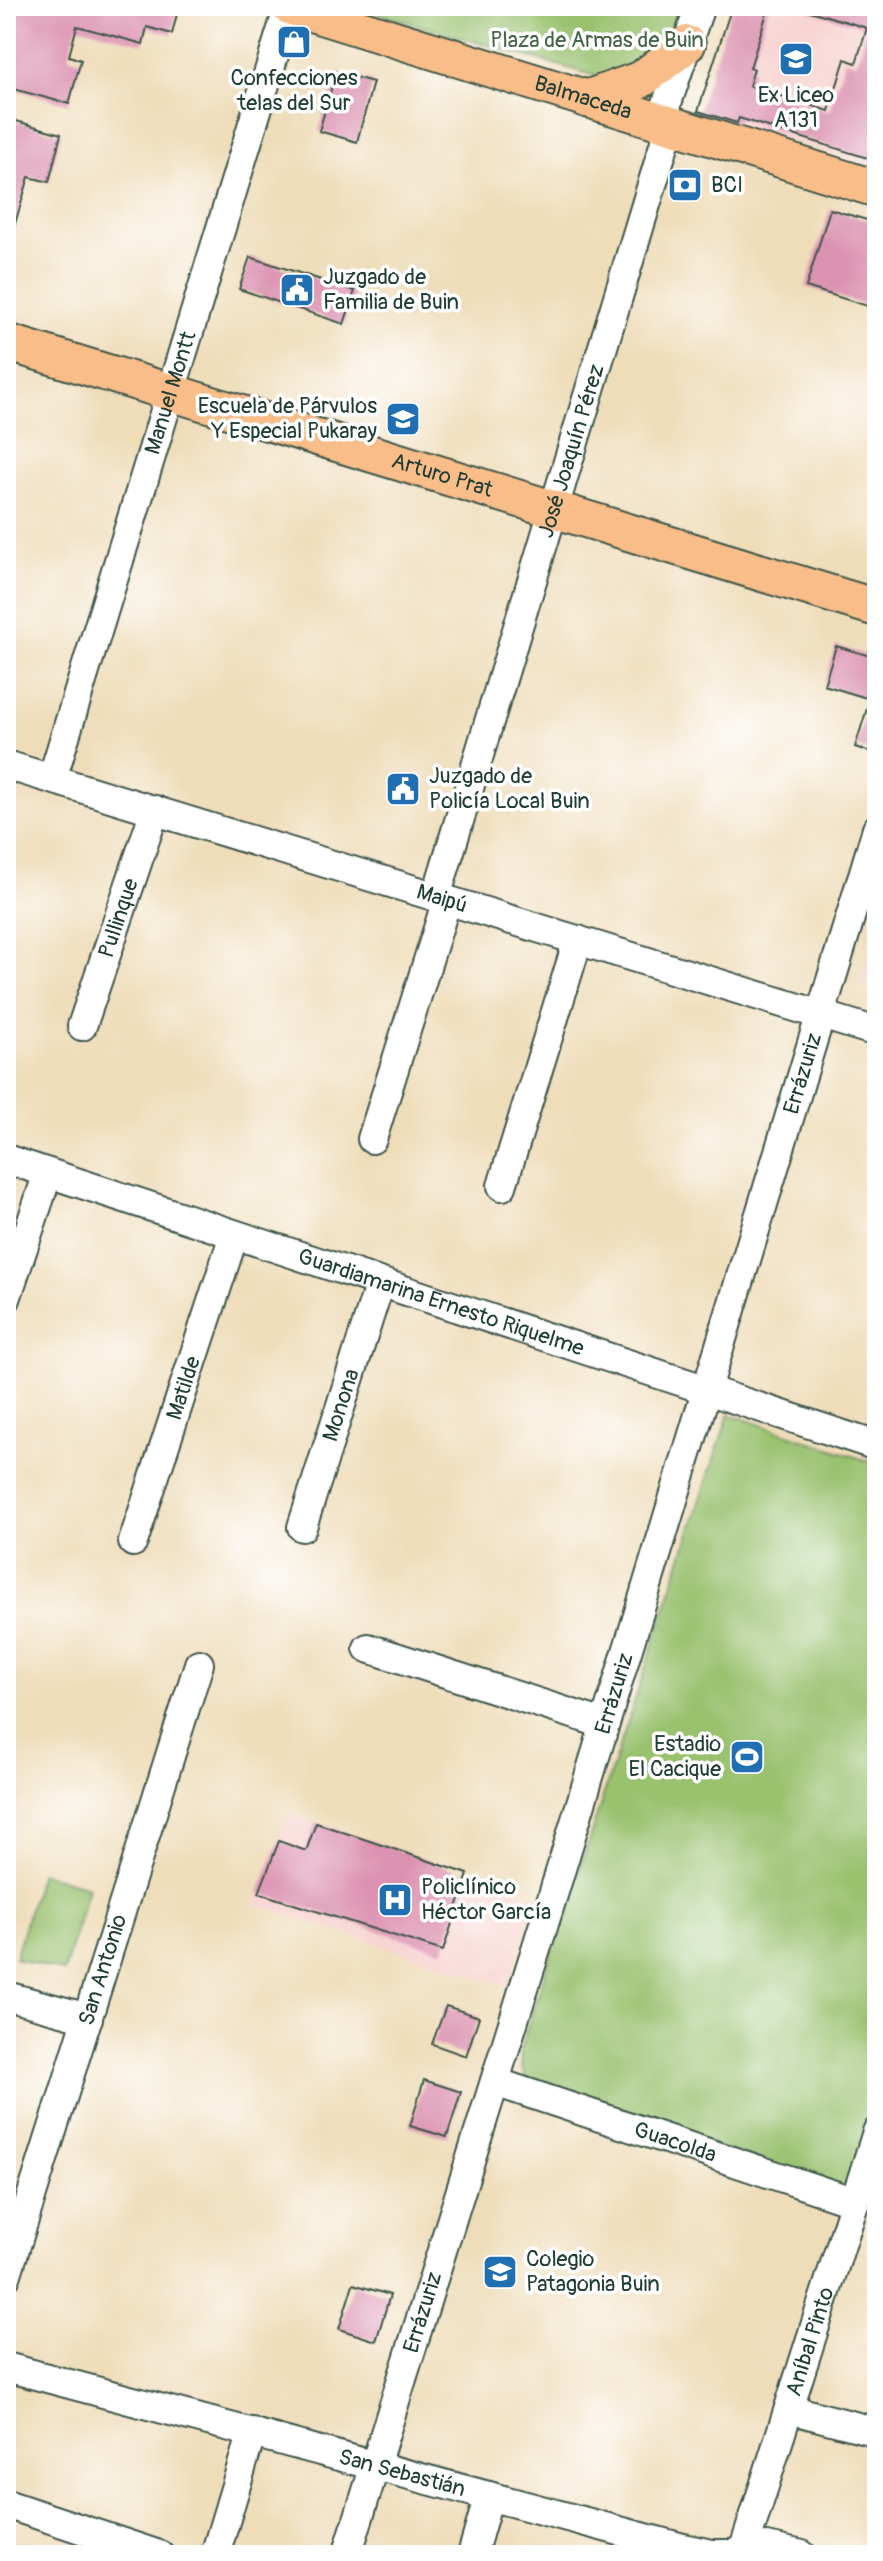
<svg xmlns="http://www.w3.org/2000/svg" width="883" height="2561" viewBox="0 0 883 2561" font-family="Pangolin,sans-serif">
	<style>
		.built { fill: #f7d0ce }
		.green { fill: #99c16e; stroke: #5c7f51; stroke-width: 2 }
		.building { fill: #db92b0 }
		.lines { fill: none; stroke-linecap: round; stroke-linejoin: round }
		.minor-casing { stroke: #3e5548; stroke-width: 32 }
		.major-casing { stroke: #3e5548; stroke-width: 40 }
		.minor { stroke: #fff; stroke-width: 28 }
		.major { stroke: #f8bd88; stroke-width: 36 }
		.labels { text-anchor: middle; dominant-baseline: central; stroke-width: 7; stroke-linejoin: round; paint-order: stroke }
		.park-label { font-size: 22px; fill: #446545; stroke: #fff }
		.poi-label { font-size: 22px; fill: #1f3d34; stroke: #fff; text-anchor: start }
		.street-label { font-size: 22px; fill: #1f3d34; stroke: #fff }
	</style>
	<rect width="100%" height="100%" fill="#fff"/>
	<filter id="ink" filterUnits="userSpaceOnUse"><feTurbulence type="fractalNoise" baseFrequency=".0125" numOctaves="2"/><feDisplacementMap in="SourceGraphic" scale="16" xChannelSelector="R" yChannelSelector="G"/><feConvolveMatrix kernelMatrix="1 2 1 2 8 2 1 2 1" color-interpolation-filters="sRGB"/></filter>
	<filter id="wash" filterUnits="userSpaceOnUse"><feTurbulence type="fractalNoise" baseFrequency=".006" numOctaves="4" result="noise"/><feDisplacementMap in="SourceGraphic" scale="32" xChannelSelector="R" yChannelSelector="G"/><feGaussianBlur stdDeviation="1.8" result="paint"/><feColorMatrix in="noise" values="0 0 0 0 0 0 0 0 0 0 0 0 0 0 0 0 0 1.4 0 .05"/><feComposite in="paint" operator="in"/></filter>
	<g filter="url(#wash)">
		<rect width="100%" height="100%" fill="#efddba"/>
		<g class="built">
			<path d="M731,6H877V168L698,112Z"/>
			<path d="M877,929V986L861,981Z"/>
			<path d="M288,1814L535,1897L508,1986L255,1904Z"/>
		</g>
		<g class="green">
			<path d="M364,6H679L663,49L610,76H596L376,13Z"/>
			<path d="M729,1414L877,1464V2100L848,2190L531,2087L522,2069L520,2049Z"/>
			<path d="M40,1873L88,1887L64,1972L15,1958Z"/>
		</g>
		<g id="blocks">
			<g class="building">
				<path d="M6,6H179L172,34L147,27L143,44L77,26L69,56L81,60L69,104L6,87Z"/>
				<path d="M732,6H769L750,68L754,69L749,86L829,111L845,59L856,63L867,28L807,10V6H877V161L739,118L737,123L698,111Z"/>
				<path d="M336,72L373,82L357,142L319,131Z"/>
				<path d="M6,118L61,134L49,182L29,177L10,240L6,239Z"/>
				<path d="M830,209L877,223V309L806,287Z"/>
				<path d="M250,257L355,291L344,324L239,289Z"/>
				<path d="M836,646L877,658V754L855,747L870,699L824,685Z"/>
				<path d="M316,1823L468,1874L443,1951L259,1893L279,1841L306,1851Z"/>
				<path d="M446,2006L479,2017L466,2056L432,2044Z"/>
				<path d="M424,2080L461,2092L447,2137L410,2126Z"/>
				<path d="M353,2284L390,2295L376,2341L339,2329Z"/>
			</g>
		</g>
	</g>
	<g filter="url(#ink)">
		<use href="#blocks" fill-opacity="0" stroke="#3e5548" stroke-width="2"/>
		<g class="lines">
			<g class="minor-casing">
				<g id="minor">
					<path id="s1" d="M6,765L877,1032"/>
					<path id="s2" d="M52,779L289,6"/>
					<path id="s3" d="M436,897L665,142L667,103L700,6"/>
					<path id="s4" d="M82,1026L155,810"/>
					<path d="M372,1139L447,900"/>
					<path id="s5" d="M6,1159L877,1446"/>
					<path d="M502,1186L578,940"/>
					<path d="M6,1299L48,1173"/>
					<path id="s6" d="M302,1527L380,1283"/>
					<path id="s7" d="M133,1542L234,1235"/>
					<path d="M368,1648L604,1724"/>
					<path d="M6,1996L88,2018"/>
					<path id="s8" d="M495,2082L855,2202"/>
					<path id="s9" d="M6,2277L199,1664"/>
					<path id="s10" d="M6,2367L683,2548L712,2554H730L767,2547L802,2555"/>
					<path d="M789,2409L877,2432"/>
					<path d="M6,2504L159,2555"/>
					<path d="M215,2555L252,2432"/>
					<path id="s11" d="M347,2555L557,1882L877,829"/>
					<path d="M472,2555L489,2496"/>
					<path id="s12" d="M742,2555L877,2132"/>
				</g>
			</g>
			<g class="major-casing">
				<g id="major">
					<path id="s13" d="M289,6L877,189"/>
					<path d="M586,99L642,79L687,44"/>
					<path id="s14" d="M6,342L877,608"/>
				</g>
			</g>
			<use href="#minor" class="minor"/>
			<use href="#major" class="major"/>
		</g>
	</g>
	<defs>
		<g id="shop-square" transform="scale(1.8)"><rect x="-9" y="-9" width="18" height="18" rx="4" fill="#1f6fb2" stroke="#fff"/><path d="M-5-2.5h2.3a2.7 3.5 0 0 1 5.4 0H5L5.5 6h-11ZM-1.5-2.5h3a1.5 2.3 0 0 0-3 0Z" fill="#fff"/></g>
		<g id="school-square" transform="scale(1.8)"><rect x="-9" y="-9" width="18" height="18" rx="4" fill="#1f6fb2" stroke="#fff"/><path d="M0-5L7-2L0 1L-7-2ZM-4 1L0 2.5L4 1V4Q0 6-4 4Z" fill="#fff"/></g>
		<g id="bank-square" transform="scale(1.8)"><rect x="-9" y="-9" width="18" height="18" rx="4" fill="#1f6fb2" stroke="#fff"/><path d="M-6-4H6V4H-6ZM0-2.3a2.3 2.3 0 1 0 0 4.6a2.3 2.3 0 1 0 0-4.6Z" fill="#fff"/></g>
		<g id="civic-square" transform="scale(1.8)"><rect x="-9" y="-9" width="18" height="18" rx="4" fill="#1f6fb2" stroke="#fff"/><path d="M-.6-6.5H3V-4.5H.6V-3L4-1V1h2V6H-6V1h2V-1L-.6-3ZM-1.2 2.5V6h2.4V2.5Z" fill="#fff"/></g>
		<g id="stadium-square" transform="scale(1.8)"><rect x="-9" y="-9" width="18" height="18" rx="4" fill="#1f6fb2" stroke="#fff"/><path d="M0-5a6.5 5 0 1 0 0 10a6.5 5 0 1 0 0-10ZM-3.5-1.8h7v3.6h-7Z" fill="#fff"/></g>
		<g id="hospital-square" transform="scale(1.8)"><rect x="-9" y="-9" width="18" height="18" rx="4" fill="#1f6fb2" stroke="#fff"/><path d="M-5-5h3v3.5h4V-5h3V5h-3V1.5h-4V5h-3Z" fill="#fff"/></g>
	</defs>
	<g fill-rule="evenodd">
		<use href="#shop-square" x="294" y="42"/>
		<use href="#school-square" x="796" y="59"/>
		<use href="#bank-square" x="685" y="185"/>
		<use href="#civic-square" x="297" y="290"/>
		<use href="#school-square" x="403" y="419"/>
		<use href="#civic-square" x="403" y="789"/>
		<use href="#stadium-square" x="747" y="1757"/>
		<use href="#hospital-square" x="395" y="1900"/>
		<use href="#school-square" x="500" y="2272"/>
	</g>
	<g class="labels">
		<g class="park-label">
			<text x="597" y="40">Plaza de Armas de Buin</text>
		</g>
		<g class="poi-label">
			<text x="294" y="78" text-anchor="middle">Confecciones<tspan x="294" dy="25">telas del Sur</tspan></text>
			<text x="796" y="95" text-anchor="middle">Ex Liceo<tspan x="796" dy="25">A131</tspan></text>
			<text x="711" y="185">BCI</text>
			<text x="323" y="277">Juzgado de<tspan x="323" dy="25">Familia de Buin</tspan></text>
			<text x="377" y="406" text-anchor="end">Escuela de Párvulos<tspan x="377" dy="25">Y Especial Pukaray</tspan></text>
			<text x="429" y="776">Juzgado de<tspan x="429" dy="25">Policía Local Buin</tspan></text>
			<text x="721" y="1744" text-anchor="end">Estadio<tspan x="721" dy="25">El Cacique</tspan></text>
			<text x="421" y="1887">Policlínico<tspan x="421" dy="25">Héctor García</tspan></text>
			<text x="526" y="2259">Colegio<tspan x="526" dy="25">Patagonia Buin</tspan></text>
		</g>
		<g class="street-label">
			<text stroke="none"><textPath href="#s13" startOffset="308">Balmaceda</textPath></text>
			<text stroke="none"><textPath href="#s2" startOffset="404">Manuel Montt</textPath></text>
			<text stroke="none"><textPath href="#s3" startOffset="466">José Joaquín Pérez</textPath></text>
			<text stroke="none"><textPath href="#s14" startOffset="456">Arturo Prat</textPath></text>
			<text stroke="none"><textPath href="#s1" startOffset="456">Maipú</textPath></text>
			<text stroke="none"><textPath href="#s4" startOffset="114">Pullinque</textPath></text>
			<text stroke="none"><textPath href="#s11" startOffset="1550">Errázuriz</textPath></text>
			<text stroke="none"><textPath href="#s5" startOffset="458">Guardiamarina Ernesto Riquelme</textPath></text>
			<text stroke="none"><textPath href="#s7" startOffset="162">Matilde</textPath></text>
			<text stroke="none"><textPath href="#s6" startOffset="128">Monona</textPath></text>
			<text stroke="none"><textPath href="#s11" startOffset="902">Errázuriz</textPath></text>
			<text stroke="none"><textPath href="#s9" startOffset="322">San Antonio</textPath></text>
			<text stroke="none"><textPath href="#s8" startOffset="190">Guacolda</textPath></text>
			<text stroke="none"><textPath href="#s11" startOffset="254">Errázuriz</textPath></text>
			<text stroke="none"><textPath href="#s12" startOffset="224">Aníbal Pinto</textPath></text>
			<text stroke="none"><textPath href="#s10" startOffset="410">San Sebastián</textPath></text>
		</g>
	</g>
	<rect width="883" height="2561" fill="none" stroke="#fff" stroke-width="32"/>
</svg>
